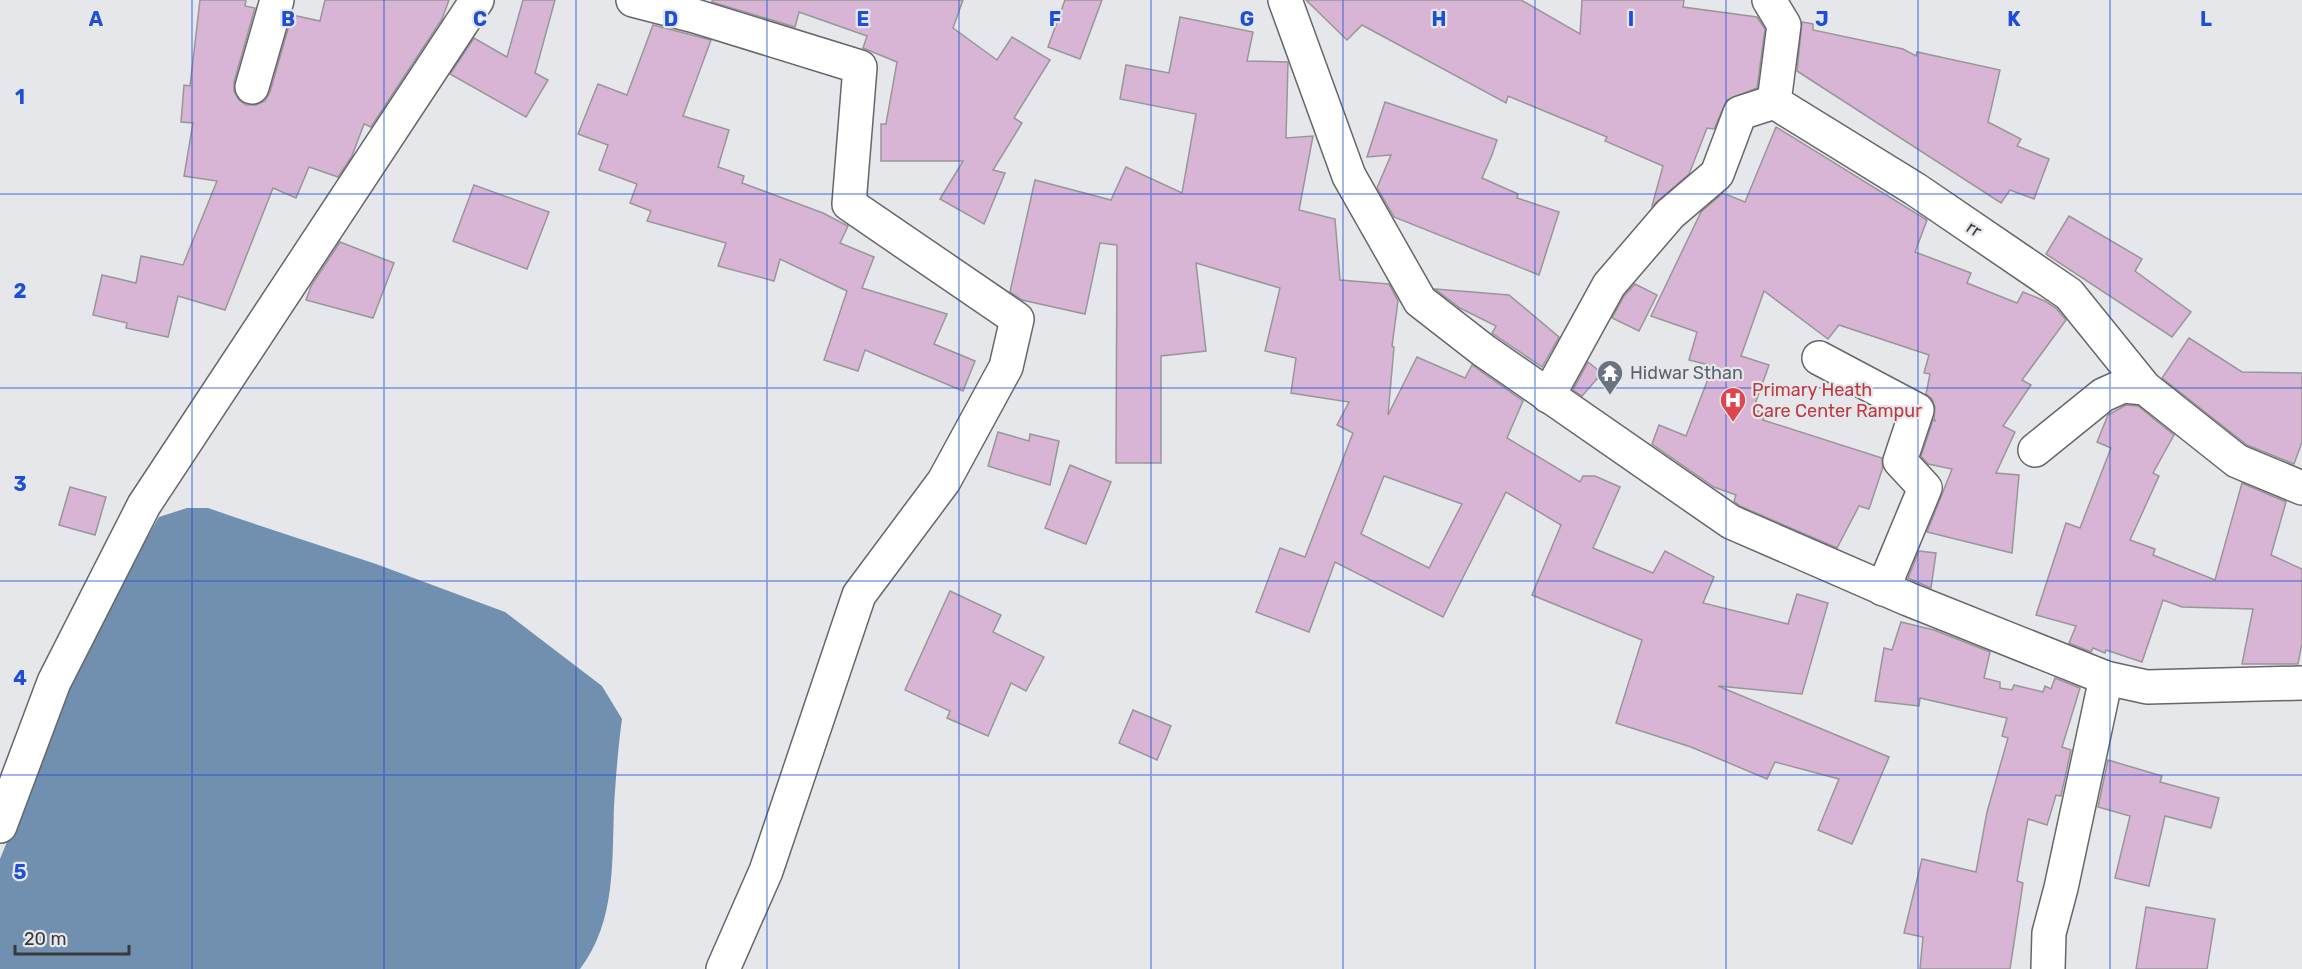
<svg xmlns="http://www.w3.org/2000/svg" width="2302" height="969" viewBox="0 0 2302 969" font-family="Rubik,sans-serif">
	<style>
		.water { fill: #7190b0 }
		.building { fill: #d9b5d5; stroke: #999698; stroke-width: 1.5; fill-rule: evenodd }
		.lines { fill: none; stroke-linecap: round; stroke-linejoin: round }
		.minor-casing { stroke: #656769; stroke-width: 36 }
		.minor { stroke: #fff; stroke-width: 33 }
		.grid { fill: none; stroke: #1d4ed8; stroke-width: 1.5; stroke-opacity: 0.55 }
		.labels { text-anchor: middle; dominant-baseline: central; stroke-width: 4.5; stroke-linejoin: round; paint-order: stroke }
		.street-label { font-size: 18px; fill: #38393a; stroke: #e5e7ea }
		.worship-label { font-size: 18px; fill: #5b616d; stroke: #e5e7ea; text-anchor: start }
		.health-label { font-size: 18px; fill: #be3a42; stroke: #e5e7ea; text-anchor: start }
		.grid-label { font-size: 20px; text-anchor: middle; font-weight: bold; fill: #1d4ed8; stroke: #e5e7ea; stroke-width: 4.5; stroke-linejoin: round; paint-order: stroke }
	</style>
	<rect width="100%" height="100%" fill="#e5e7ea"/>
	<path class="water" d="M187,508H208L237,518L376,564L505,612L602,686L622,719C618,748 616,776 614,806C612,862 616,922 580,969H0V859L89,639L159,517Z"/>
	<g class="building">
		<path d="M200,0H246L245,6L255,8L234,82V91L239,100L246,105H256L265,101L270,92L292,15L320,21L325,0H449L442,19L371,127L364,124L352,156L338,177L309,167L296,198L273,188L225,310L178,296L168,337L126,328L127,323L93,315L102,275L136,283L141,256L183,265L217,181L184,176L193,123L181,122L184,85L190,86Z"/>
		<path d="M523,0H555L535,73L548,80L526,117L450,74L474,38L507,57Z"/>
		<path d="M712,0H963L953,28L997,60L1012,37L1050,60L1014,118L1022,123L993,170L1005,173L984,224L940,199L963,161H881V124H886L897,62L863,48L867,36L799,12L795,27L712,2Z"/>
		<path d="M1065,0H1102L1080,59L1048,47Z"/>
		<path d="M1306,0H1521L1580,34L1582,0H1684L1683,7L1757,17L1765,29L1757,88L1727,100L1714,129L1707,128L1689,174L1652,206L1663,166L1605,141L1607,137L1508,96L1506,103L1362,25L1347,40Z"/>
		<path d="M1180,17L1253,32L1247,61L1288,62L1286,138L1313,136L1299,210L1335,219L1340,280L1389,284L1398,301L1392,346L1394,347L1388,415L1417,357L1465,378L1472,365L1523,401L1507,438L1580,482L1583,476H1595L1620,487L1593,548L1653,573L1665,551L1714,577L1703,603L1788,624L1797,594L1828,603L1802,694L1718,686L1889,757L1852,844L1818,830L1839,779L1775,762L1767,779L1691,747L1616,723L1642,640L1532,595L1561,525L1506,492L1443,617L1335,562L1309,632L1256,612L1280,548L1305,557L1353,433L1337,425L1349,402L1291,393L1296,358L1265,351L1280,288L1196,263L1206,351L1161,356V463H1116L1117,245L1100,243L1085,314L1022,300L1010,292L1035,180L1111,200L1126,167L1182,193L1196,114L1120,99L1126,65L1169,73ZM1384,476L1462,504L1429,568L1361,534Z"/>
		<path d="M1802,22L1813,24V30L1903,49L1916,56L1917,52L2000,70L1988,122L2021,139L2017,146L2049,159L2034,199L2010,190L2001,203L1797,71Z"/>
		<path d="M653,25L711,40L683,116L729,130L718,167L744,176L742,183L823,213L848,226L840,243L874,257L862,288L947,314L934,344L975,361L963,391L865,350L858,371L824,360L847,291L780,259L774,281L718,266L726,243L647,221L651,211L630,203L637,184L599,170L608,145L578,134L598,84L627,95Z"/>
		<path d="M1385,102L1497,140L1492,155L1482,178L1518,194L1517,198L1559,212L1539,275L1394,217L1377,188L1391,155L1367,157Z"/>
		<path d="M1776,127L1927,220L1915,252L1971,273L1967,283L2017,303L2023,292L2045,301L2056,308L2066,320L2022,380L2031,385L2003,426L2015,432L1996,473L2019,475L2012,553L1927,532L1952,469L1928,464L1921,456L1933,420L1936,421L1934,419L1935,407L1932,399L1926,394L1930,374L1924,373L1929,355L1839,325L1828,339L1764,291L1741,356L1769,365L1753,410L1766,413L1763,420L1882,458L1883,467L1869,509L1859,506L1837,548L1740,506L1734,501L1736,495L1714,487L1652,444L1659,425L1686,436L1713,366L1689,360L1697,332L1651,316L1701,212L1723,193L1745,202Z"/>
		<path d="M474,185L549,212L527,269L453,241Z"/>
		<path d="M2069,216L2142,259L2135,271L2191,312L2172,337L2046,254Z"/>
		<path d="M340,242L394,263L373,318L306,300L311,286Z"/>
		<path d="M1635,284L1657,295L1639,331L1612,318L1624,296Z"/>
		<path d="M1435,289L1509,295L1559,337L1542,367L1492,333L1496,326L1460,308Z"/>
		<path d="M2189,338L2242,372L2302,373V442L2294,464L2247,445L2162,378Z"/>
		<path d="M1588,362L1602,373L1582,396L1573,390Z"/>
		<path d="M2126,405L2138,406L2174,435L2153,473L2159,476L2130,540L2155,549L2153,555L2215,580L2242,483L2286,502L2271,555L2302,569V643L2298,664H2242L2253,609L2182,607L2163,600L2142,662L2106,650L2105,653L2093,648L2091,652L2069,643L2076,626L2036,615L2066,523L2080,528L2111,448L2097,442L2108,415Z"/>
		<path d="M998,432L1029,441L1030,434L1059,441L1050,485L988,466Z"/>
		<path d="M1070,465L1111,482L1086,544L1045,528Z"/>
		<path d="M70,487L106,497L95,535L59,525Z"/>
		<path d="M1919,551L1936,553L1931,588L1908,578Z"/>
		<path d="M950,591L1001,615L993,632L1044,657L1026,691L1011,683L988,736L947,718L950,711L905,690Z"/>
		<path d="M1901,622L1934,630L1990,652L1984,678L2000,682V688L2012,690L2014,685L2043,692L2045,686L2051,689L2055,678L2080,688L2062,747L2071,750L2061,796L2056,795L2047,825L2028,819L2017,881L2023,883L2010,969H1920L1923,937L1904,933L1922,859L1976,872L1987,812L2008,738L2002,736L2007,718L1920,698L1919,706L1875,701L1884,648L1892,650Z"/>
		<path d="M1133,710L1171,726L1157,760L1119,743Z"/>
		<path d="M2108,760L2162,776L2160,782L2219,798L2211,828L2165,816L2149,886L2115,878L2130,816L2098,807Z"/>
		<path d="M2146,907L2215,919L2207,969H2136Z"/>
	</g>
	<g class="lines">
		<g class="minor-casing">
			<g id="minor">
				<path d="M633,0L695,16L860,67L849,204L1017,319L1006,367L944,481L859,595L766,871L723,969"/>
				<path d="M1285,0L1349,176L1420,301L1483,350L1731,522L1908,599L2106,678L2147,687L2302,683"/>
				<path d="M1769,0L1784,25L1774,102L1915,189L2069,294L2145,388L2123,386L2103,395L2035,450"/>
				<path d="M252,87L277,0"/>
				<path d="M1819,358L1917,410L1900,461L1925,488L1883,589"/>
				<path d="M2145,388L2237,461L2302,488"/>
				<path d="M1548,396L1609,285L1670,214L1717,174L1740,113L1774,102"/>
				<path d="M0,826L54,682L144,505L477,0"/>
				<path d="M2048,969L2049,933L2061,888L2106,678"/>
			</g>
		</g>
		<use href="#minor" class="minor"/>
	</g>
	<path class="grid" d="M192,0V969M384,0V969M576,0V969M767,0V969M959,0V969M1151,0V969M1343,0V969M1535,0V969M1726,0V969M1918,0V969M2110,0V969M0,194H2302M0,388H2302M0,581H2302M0,775H2302"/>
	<defs>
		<g id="temple-pin" transform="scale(1.35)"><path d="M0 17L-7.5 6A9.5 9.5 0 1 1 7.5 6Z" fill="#6b7280" stroke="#e5e7ea"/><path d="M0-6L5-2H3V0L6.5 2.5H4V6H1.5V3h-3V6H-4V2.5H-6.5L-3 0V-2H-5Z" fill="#fff"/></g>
		<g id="hospital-pin" transform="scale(1.35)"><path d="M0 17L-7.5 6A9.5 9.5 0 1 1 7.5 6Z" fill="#e0444e" stroke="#e5e7ea"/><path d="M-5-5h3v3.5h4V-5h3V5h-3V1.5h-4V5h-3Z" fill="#fff"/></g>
	</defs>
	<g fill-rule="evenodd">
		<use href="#temple-pin" x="1610" y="373"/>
		<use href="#hospital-pin" x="1733" y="400"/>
	</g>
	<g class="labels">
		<g class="street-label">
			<text transform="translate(1974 229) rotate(34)">rr</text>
		</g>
		<g class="worship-label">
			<text x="1630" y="373">Hidwar Sthan</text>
		</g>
		<g class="health-label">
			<text x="1752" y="390">Primary Heath<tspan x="1752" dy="21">Care Center Rampur</tspan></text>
		</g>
	</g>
	<g class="grid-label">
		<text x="96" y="26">A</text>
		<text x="288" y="26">B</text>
		<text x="480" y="26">C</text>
		<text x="671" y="26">D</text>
		<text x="863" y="26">E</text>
		<text x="1055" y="26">F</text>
		<text x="1247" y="26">G</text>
		<text x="1439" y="26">H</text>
		<text x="1631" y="26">I</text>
		<text x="1822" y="26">J</text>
		<text x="2014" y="26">K</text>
		<text x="2206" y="26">L</text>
		<text x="20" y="104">1</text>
		<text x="20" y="298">2</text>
		<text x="20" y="491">3</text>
		<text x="20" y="685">4</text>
		<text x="20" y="879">5</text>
	</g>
	<path d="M15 945v9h114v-9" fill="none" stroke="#38393a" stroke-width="3"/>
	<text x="24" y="945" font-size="18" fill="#38393a" stroke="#e5e7ea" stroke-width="4.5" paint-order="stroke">20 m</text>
</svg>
